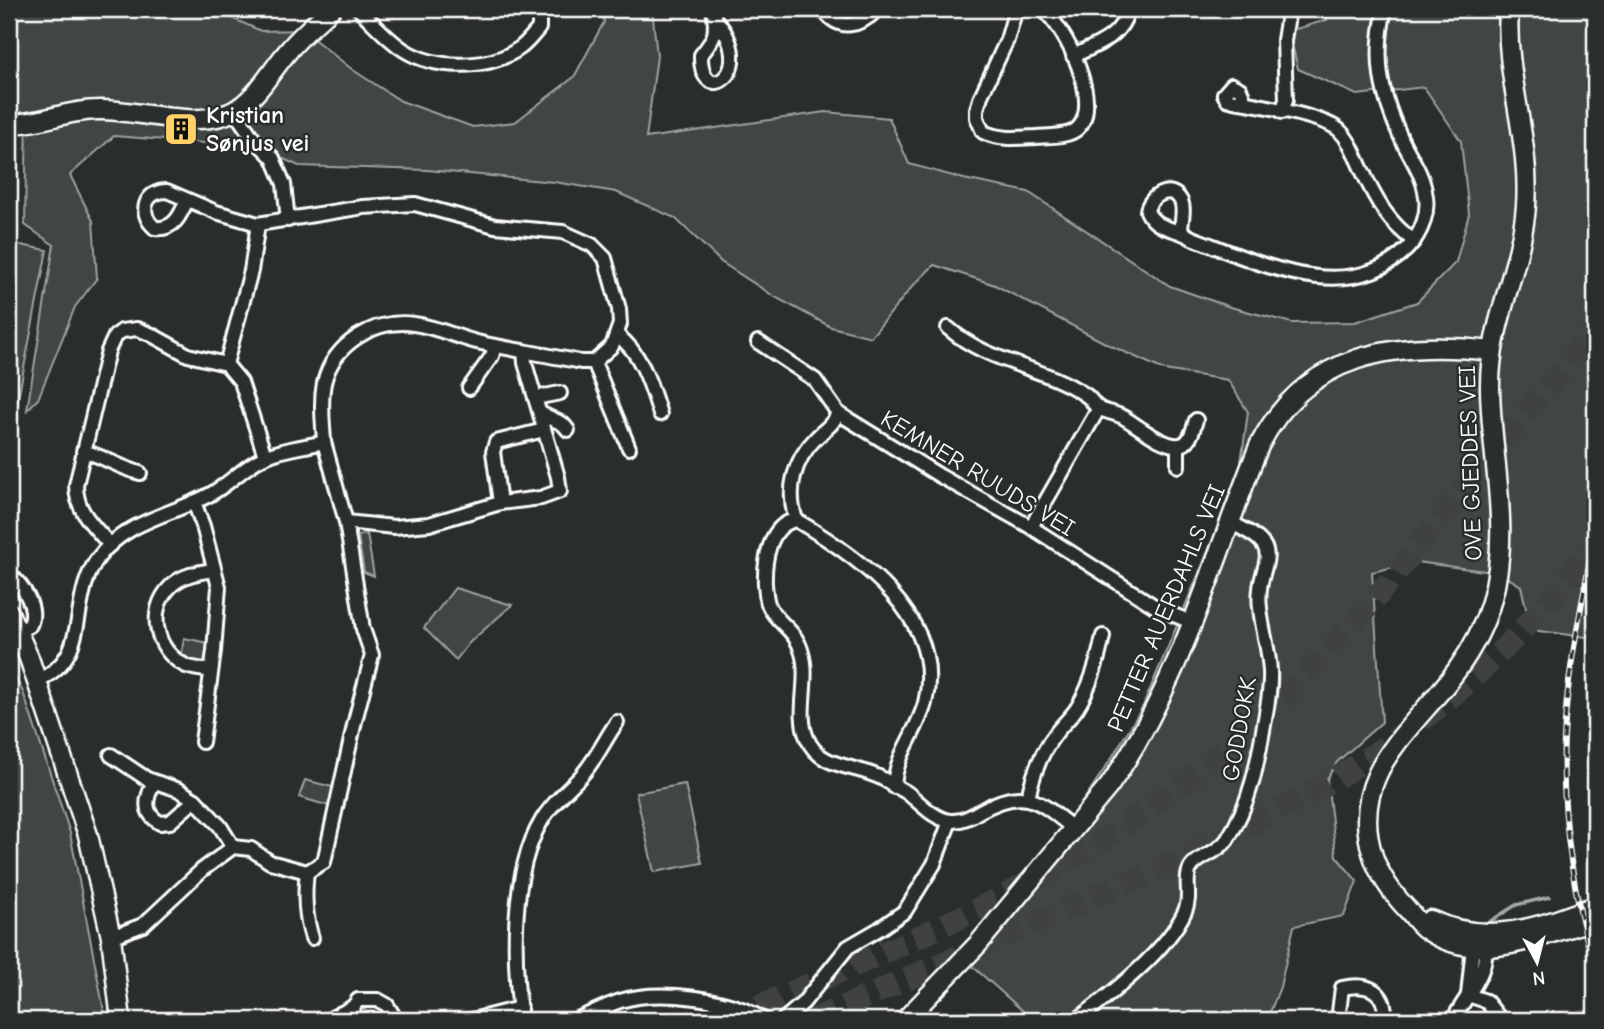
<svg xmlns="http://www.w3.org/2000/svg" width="1604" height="1029" viewBox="0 0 1604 1029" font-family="'Comic Neue',sans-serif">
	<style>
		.green { fill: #414445; stroke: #a0a2a2; stroke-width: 2 }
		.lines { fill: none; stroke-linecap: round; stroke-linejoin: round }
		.stream { stroke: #a6a7a7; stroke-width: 3.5 }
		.highway-tunnel { stroke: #3f4243; stroke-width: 23; stroke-dasharray: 23 11; stroke-linecap: butt }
		.street-casing { stroke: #fff; stroke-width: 18 }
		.secondary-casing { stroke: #fff; stroke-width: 23 }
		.street { stroke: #2a2d2e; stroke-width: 12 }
		.secondary { stroke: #2a2d2e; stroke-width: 18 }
		.rail-casing { stroke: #fff; stroke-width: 6 }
		.rail { stroke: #2a2d2e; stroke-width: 3.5; stroke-dasharray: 10; stroke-linecap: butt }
		.labels { text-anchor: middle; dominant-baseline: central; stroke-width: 5; stroke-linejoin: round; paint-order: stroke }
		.poi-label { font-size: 24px; font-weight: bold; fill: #fff; stroke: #2a2d2e; text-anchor: start }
		.street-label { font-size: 24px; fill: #fff; stroke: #2a2d2e }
	</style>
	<rect width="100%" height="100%" fill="#2a2d2e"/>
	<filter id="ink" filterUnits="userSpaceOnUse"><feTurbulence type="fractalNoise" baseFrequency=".0143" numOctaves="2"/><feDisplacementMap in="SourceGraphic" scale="14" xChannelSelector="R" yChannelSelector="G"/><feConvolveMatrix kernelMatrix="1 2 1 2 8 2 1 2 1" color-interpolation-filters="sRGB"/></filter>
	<g filter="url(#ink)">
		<g class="green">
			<path d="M9,9H211L261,31L302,30L353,70L401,101L473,127L515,122L574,77L604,22L602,9H652L657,56L646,138L825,112L889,118L909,164L964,179L1028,192L1170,286L1230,307L1292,323L1355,322L1417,302L1456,262L1469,214L1461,141L1424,87L1357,95L1298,69L1289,31L1327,20L1330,9H1595V638L1531,630L1521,586L1500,573L1416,562L1372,572L1382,722L1337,762L1327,779L1336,856L1357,881L1344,916L1294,926L1280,987L1267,1020H1033L962,957L1042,862L1111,759L1143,706L1218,528L1240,470L1248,412L1228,380L1164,370L1107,344L995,285L934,265L912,287L871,337L831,327L775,297L721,262L675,218L616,192L554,182L427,170L299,166L257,147L114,136L70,175L93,221L97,278L75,307L38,399L27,410L54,245L25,225L27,114L9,113Z"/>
			<path d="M9,243L47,250L14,419L9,418Z"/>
			<path d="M367,534L374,576L364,572L358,536Z"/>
			<path d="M455,588L512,605L469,643L456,660L424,628Z"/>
			<path d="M184,638L208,643L204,663L181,657Z"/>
			<path d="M9,666L23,692L70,833L104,1011L103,1020H9Z"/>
			<path d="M305,780L336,788L332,807L299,797Z"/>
			<path d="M685,784L702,863L654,872L636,793Z"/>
			<path d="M373,1002L386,1007L393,1020H362L366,1005Z"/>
		</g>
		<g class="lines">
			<path class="stream" d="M1489,922L1516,905L1549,897"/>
			<g class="highway-tunnel">
				<path d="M727,1020C846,968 970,920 1081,853C1190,787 1287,703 1369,606L1595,329"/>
				<path d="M813,1020C905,980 997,939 1090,899C1197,852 1303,805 1399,737C1474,684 1539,617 1595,545"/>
			</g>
			<g class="street-casing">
				<g id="street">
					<path d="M359,9C373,23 387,39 404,50C435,70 489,70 520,48C527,43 533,35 539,28V9"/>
					<path d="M713,9C717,32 716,37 701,55C700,111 761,71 715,19"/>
					<path d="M823,9C839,33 861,26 878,9"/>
					<path d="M1016,9L1007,40L981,96L977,109V118L983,132C1000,140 1017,138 1036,137C1048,136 1068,137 1077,129C1104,105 1065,26 1042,9"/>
					<path d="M1073,56C1097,45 1122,37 1128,9"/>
					<path d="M1246,103L1240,89L1232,85L1224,94L1227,99L1234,101C1255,104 1325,117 1339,130C1351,141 1356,158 1363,172C1376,201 1389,223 1414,241"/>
					<path d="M234,111L253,138L273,158L284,184L288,220"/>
					<path d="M1282,112L1286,100L1284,40L1289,9"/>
					<path d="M187,200C180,216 174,230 155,228C138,214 144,191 167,191L216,212L258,224L363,207L415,204L495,226L563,232L592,245L605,258L619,309L620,324L612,346L594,362H581C548,355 514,350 481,343C458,338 437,327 414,324C375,318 333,344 324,383C320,403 323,422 324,442"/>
					<path d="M1181,231C1181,222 1185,209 1181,201C1172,183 1149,196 1147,211C1156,231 1176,227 1192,238C1258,262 1346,308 1407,249C1422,233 1430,212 1425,191C1422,173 1411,158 1403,142C1381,95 1373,60 1385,9"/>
					<path d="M948,328C989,364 1044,366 1087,396C1091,399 1094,405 1098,408C1105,412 1115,413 1123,417C1137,425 1164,448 1180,445C1191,443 1193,429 1196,420"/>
					<path d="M617,335C642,353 651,386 660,414"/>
					<path d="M758,342L815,380L838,413L940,476L1031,527L1159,609L1191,622"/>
					<path d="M594,362L629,448"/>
					<path d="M226,364L251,271L258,224"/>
					<path d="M469,388L492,356L495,346"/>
					<path d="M535,398L560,393"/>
					<path d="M540,413L563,424L568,430"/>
					<path d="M838,413C834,424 824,430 816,438C794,460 786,490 796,520C859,557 946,618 925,703C917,733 895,755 894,787"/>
					<path d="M83,451C103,456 120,468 140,473"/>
					<path d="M1178,466V446"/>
					<path d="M194,502L203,526L219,587L214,651L202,742"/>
					<path d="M500,503L493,452L496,442L544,430"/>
					<path d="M796,520C769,524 764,562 765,585C766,592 766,600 769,606C777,624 796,629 802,653C810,680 796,712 807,738C820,770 856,764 883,779C890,783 899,788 906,792C920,802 933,819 950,821C961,822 971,817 980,811C1025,786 1038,800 1074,829"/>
					<path d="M346,522L394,527L429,524L500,503L541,498L560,491L558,477L525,363L524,351"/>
					<path d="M1031,527L1099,408"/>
					<path d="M110,545C94,526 76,512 76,485L108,351L115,336L122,331L137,329L150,334L188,355L226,364L241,382L265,456"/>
					<path d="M9,574C23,585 38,608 30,625L18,632"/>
					<path d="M210,671C202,669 191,669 184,665C155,649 147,611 170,587C181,575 199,572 214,570"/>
					<path d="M36,681C93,658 67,601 98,558C125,521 172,515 209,495C230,484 246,464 267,456C285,448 305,447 324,442L346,522L363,629L372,655L355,721L324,862L307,872L270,862L251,849L233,847L202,870L143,925L111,937"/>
					<path d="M111,755L147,779L179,790L195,800L220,826L233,847"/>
					<path d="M154,782C146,798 142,812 160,823L170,822L195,800"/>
					<path d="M1028,798C1033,774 1041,752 1056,733C1063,724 1071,717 1077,708C1091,686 1098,661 1103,636"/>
					<path d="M307,872C304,895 305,916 312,938"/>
					<path d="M1468,995L1472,956L1477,940"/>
					<path d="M1468,995L1486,1001L1501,1020"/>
					<path d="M328,1020L353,1007"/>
					<path d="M355,1020L353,1007L358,1000H378L387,1005L396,1020"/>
					<path d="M472,1020L520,1008"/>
					<path d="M521,1020C513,960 510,873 542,820C552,803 568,790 581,776C595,761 605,739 617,722"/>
					<path d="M575,1020C590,1014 605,1006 620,1001C659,989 730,998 764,1020"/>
					<path d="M783,1020L803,1003L848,947L879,929L905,911L934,864L950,821"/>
					<path d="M1077,1020C1112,993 1167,951 1185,911C1192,896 1184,881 1190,869C1196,857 1217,854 1227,840C1251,803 1258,761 1265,719C1268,703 1271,687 1270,671C1269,650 1262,629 1260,608C1254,561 1294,551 1229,522"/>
					<path d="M1338,1020L1342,988C1369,982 1387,991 1385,1020"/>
					<path d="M1453,1020C1466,994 1493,971 1483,939"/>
				</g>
			</g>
			<g class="secondary-casing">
				<g id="secondary">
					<path d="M1509,9C1504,75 1531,139 1526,206C1521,269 1489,324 1490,388C1491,460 1512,531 1491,602C1484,627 1472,649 1457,670C1415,729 1346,772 1373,856C1380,877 1392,893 1407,909C1414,916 1419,925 1427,930C1481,967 1540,934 1595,920"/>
					<path d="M9,124C41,124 67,110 98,110C140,109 205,133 240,107C260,93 273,68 289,50C301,35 317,22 331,9"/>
					<path d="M9,613L29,658L88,835L111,937L121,1020"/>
					<path d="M1430,920C1487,947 1540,927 1595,906"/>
					<path d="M905,1020L979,943L1109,786C1180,685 1213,560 1259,446C1306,352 1396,340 1492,351"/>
				</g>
			</g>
			<use href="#street" class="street"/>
			<use href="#secondary" class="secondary"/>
			<g class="rail-casing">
				<path id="rail" d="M1595,532C1583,600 1567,669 1564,738C1561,817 1573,894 1595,970"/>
			</g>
			<use href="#rail" class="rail"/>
		</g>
	</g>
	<defs>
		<g id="building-square" transform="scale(1.75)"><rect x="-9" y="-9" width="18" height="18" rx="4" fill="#ffd166" stroke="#2a2d2e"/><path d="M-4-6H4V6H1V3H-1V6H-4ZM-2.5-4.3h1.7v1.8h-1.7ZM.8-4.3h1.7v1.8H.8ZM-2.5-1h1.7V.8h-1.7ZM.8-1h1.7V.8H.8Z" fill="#111"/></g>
	</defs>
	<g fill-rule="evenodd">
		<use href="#building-square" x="181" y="129"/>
	</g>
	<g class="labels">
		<g class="poi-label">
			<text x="206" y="115">Kristian<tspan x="206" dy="28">Sønjus vei</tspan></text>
		</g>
		<g class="street-label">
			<text transform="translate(1470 463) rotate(-92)">OVE GJEDDES VEI</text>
			<text transform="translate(978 473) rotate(31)">KEMNER RUUDS VEI</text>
			<text transform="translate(1166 608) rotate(-67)">PETTER AUERDAHLS VEI</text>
			<text transform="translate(1239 729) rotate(-80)">GODDOKK</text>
		</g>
	</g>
	<rect width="1604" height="1029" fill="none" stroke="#2a2d2e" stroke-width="35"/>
	<rect x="18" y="18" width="1569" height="994" fill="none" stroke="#fff" stroke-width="2.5" filter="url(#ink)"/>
	<g transform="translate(1537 962) rotate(173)" stroke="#2a2d2e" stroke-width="5" paint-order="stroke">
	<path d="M0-5L12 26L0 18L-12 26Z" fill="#ffffff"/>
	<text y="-10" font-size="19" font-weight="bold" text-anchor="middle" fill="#ffffff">N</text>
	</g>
</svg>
